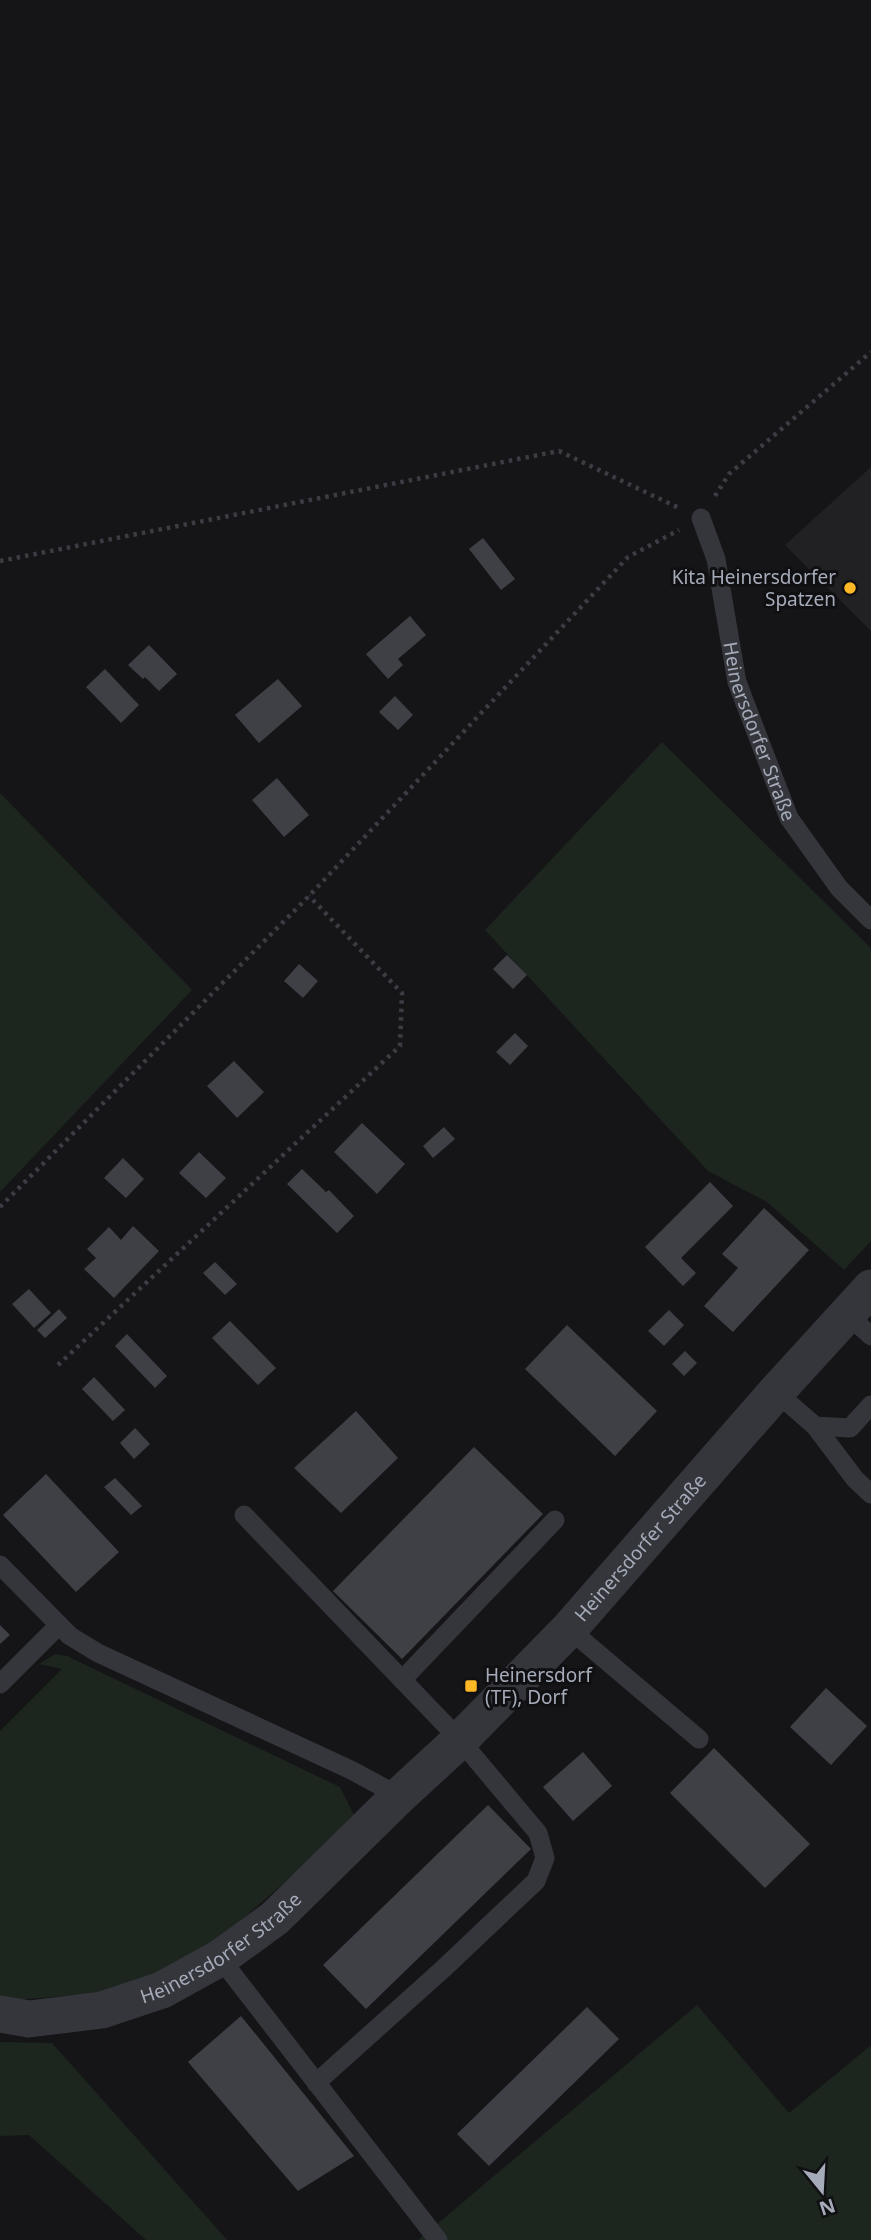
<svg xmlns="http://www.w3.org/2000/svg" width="871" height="2240" viewBox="0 0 871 2240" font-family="'Noto Sans',sans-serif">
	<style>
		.built { fill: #212124 }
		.green { fill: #1c251e }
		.building { fill: #3e4045 }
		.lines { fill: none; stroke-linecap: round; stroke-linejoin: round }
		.path { stroke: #3b3d44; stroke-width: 4.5; stroke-dasharray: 3.5 5; stroke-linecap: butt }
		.service { stroke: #35363c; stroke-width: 19 }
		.minor { stroke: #35363c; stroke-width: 37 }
		.poi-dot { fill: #ffb825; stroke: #101012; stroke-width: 2.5 }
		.labels { text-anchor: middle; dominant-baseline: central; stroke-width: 6; stroke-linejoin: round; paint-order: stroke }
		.poi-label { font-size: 19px; fill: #a5abb9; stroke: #101012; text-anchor: end }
		.street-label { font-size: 19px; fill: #a5abb9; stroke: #101012 }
	</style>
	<rect width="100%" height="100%" fill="#151517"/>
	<path class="built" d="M871,467V631L785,545Z"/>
	<g class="green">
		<path d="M662,742L871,948V1241L844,1270L767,1202L708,1171L485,930Z"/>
		<path d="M0,793L192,990L0,1192Z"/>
		<path d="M55,1654L67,1656L340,1787L356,1819L203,1954L116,1992L14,2000L0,1996V1731L62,1669L39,1664Z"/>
		<path d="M697,2005L789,2113L871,2045V2240H418Z"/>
		<path d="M0,2042L52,2043L227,2240H146L29,2135L0,2136Z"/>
	</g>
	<g class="building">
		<path d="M483,538L515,579L501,590L469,549Z"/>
		<path d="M410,616L426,635L398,659L403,665L388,679L366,654Z"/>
		<path d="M149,645L177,674L159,691L145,677L143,679L128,665Z"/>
		<path d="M105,669L139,705L121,723L86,687Z"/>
		<path d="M278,679L302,706L259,743L235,715Z"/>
		<path d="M395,696L413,715L398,730L379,712Z"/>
		<path d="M277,778L309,815L284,837L252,800Z"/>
		<path d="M507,955L527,975L513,989L493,969Z"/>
		<path d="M299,964L318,981L303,998L284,981Z"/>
		<path d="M515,1033L528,1046L510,1065L496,1052Z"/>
		<path d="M234,1061L264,1092L237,1118L207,1086Z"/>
		<path d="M362,1123L405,1164L377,1194L334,1152Z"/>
		<path d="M444,1127L455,1139L433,1158L423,1146Z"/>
		<path d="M199,1152L226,1178L206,1198L179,1173Z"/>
		<path d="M123,1158L144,1179L126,1198L104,1178Z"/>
		<path d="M302,1169L326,1192L329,1190L354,1216L337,1233L287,1184Z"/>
		<path d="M710,1182L733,1206L681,1258L696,1273L683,1286L645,1247Z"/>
		<path d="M764,1208L809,1250L733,1332L704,1306L738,1268L722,1254Z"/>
		<path d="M133,1226L159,1251L114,1298L84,1269L96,1258L87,1249L109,1227L121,1240Z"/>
		<path d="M215,1262L237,1284L225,1295L203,1273Z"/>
		<path d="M29,1289L51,1313L34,1328L12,1304Z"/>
		<path d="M59,1309L67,1318L45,1338L37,1330Z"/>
		<path d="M669,1310L684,1325L664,1346L648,1331Z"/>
		<path d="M230,1321L276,1368L258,1385L212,1338Z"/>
		<path d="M567,1325L657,1411L615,1456L525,1369Z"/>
		<path d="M127,1334L167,1376L155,1388L115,1346Z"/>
		<path d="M685,1351L697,1363L684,1376L672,1364Z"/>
		<path d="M94,1377L125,1410L113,1421L82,1389Z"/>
		<path d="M356,1411L398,1458L341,1513L294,1468Z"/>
		<path d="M135,1428L150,1444L134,1459L120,1443Z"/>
		<path d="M474,1447L543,1514L402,1659L333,1591Z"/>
		<path d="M46,1474L119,1552L76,1592L3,1515Z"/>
		<path d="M115,1478L142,1506L131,1515L104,1487Z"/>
		<path d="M0,1625L10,1635L0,1644Z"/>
		<path d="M826,1688L867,1726L831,1765L790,1727Z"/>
		<path d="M714,1748L810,1844L765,1888L670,1793Z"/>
		<path d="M583,1752L612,1786L573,1821L543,1787Z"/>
		<path d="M488,1805L531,1849L366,2009L323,1965Z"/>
		<path d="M587,2007L619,2039L489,2166L457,2134Z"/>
		<path d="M241,2016L354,2156L298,2191L188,2062Z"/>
	</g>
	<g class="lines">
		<g class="path">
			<path d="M715,496L729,474L871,352"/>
			<path d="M0,561L559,451L679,508"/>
			<path d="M0,1207L309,896L628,557L679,530"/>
			<path d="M58,1365L400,1046L402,993L309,896"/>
		</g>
		<g class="service">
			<path id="s1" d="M701,518L716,559L737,682L789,818L839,888L871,920"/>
			<path d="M848,1315L871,1336"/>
			<path d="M776,1392L815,1426L850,1428L871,1405"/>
			<path d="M815,1426L855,1479L871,1494"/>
			<path d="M244,1515L460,1740L538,1833L545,1858L536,1881L443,1969L316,2083"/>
			<path d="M0,1565L70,1636L98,1653L351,1770L399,1796"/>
			<path d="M569,1629L699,1739"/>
			<path d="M402,1680L555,1520"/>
			<path d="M0,1684L59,1625"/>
			<path d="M220,1958L438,2240"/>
		</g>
		<path class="minor" id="s2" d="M0,2014L29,2019L102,2010L162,1990L220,1958L275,1918L399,1796L460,1740L569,1629L776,1392L871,1288"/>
	</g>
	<g class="poi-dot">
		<circle cx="850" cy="588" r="7"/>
		<rect x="464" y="1679" width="14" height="14" rx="3.5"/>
	</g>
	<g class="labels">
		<g class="poi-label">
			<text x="836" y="577">Kita Heinersdorfer<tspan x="836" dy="22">Spatzen</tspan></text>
			<text x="485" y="1675" text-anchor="start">Heinersdorf<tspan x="485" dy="22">(TF), Dorf</tspan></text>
		</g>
		<g class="street-label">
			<text stroke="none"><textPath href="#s1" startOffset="222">Heinersdorfer Straße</textPath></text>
			<text stroke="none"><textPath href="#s2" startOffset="821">Heinersdorfer Straße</textPath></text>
			<text stroke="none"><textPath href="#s2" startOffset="238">Heinersdorfer Straße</textPath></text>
		</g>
	</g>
	<g transform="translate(822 2191) rotate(162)" stroke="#101012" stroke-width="5" paint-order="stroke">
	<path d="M0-5L12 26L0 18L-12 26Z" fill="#a5abb9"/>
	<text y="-10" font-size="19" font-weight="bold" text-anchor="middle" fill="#a5abb9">N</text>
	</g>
</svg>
